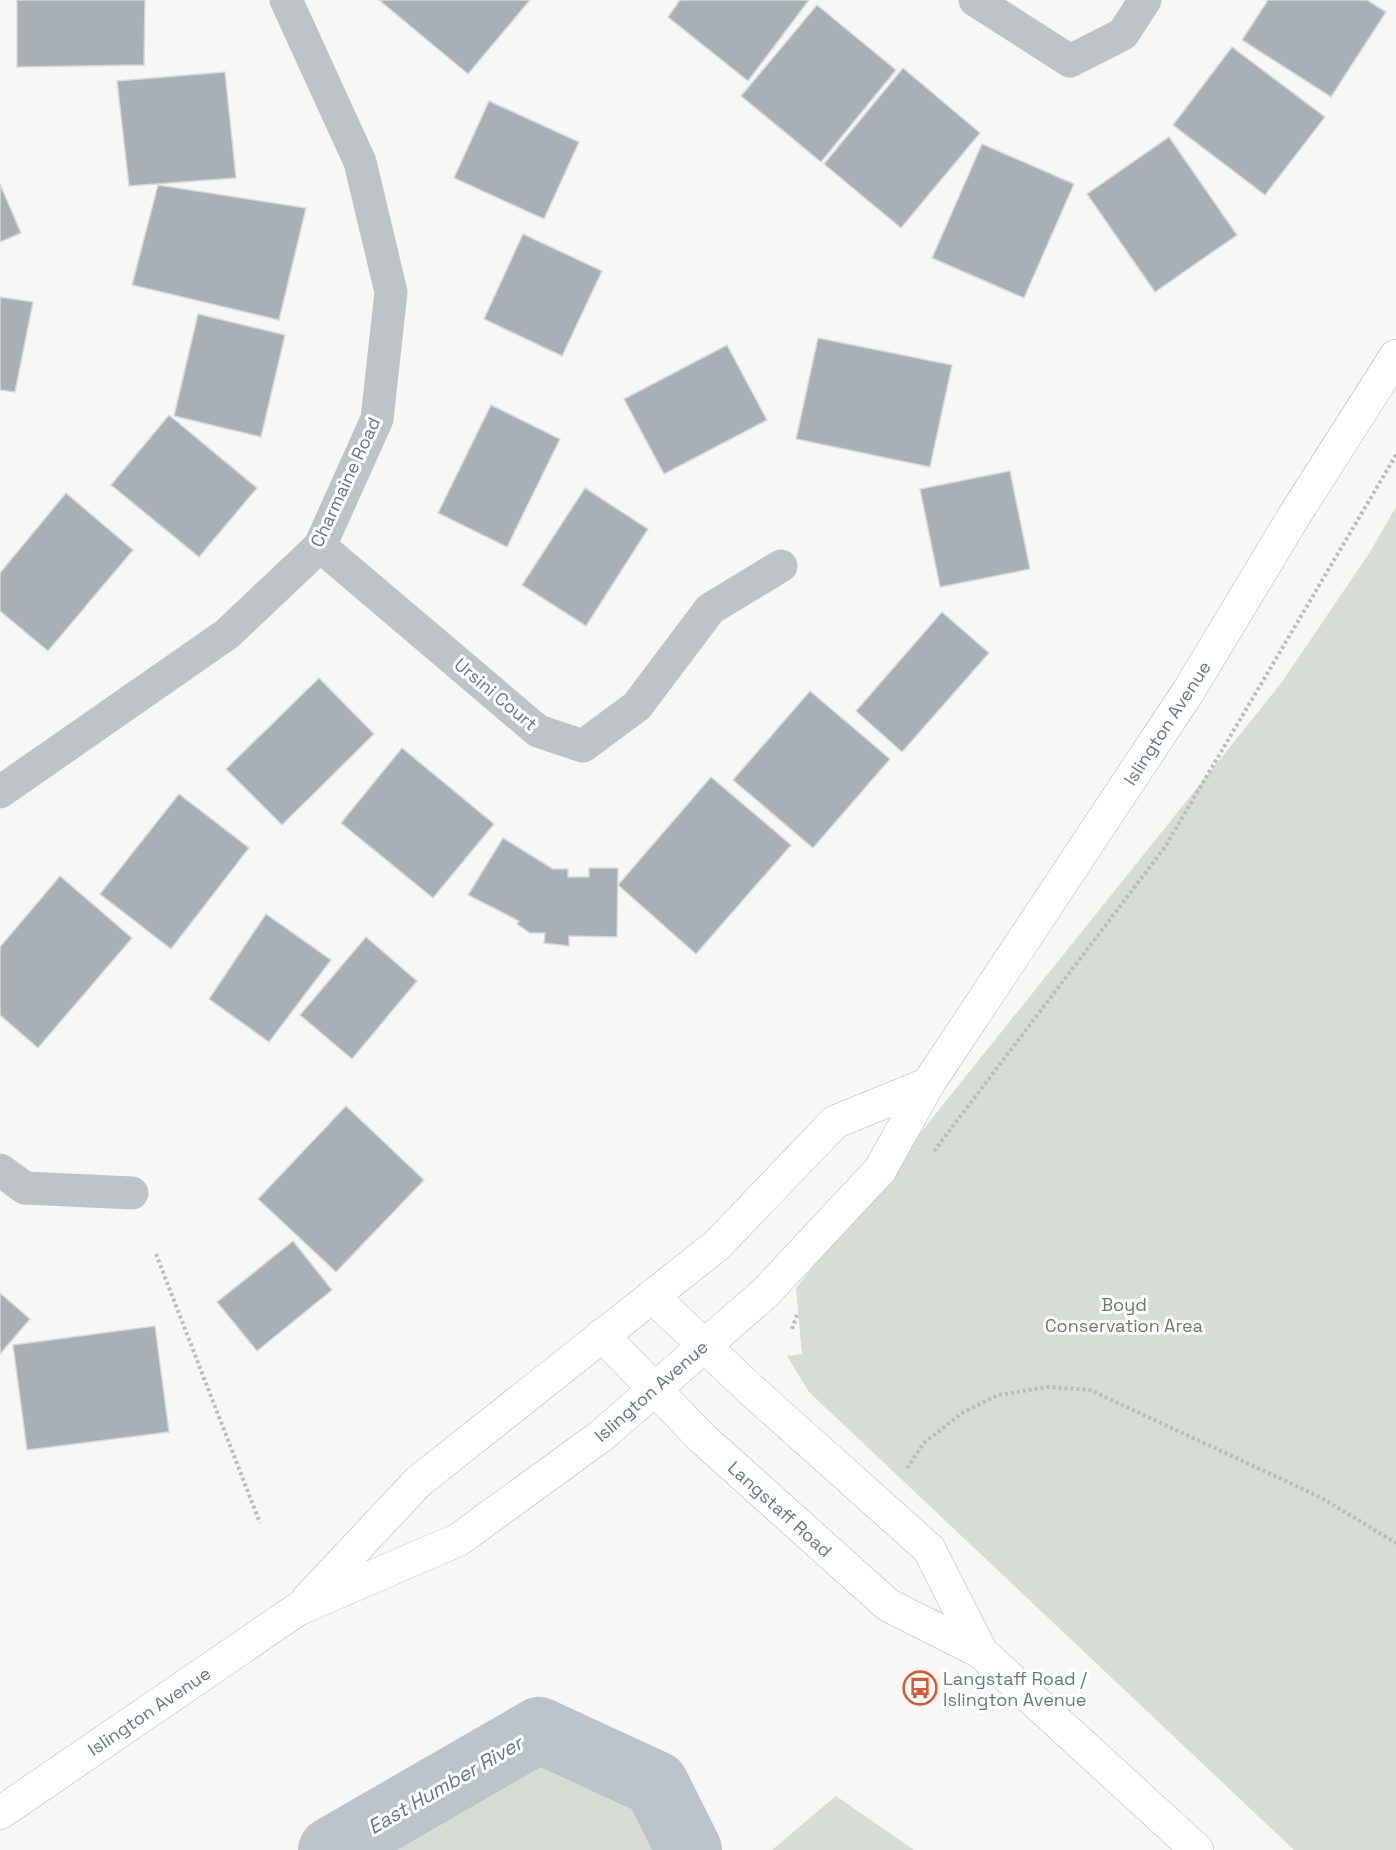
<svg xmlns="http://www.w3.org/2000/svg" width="1396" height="1850" viewBox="0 0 1396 1850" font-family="'Space Grotesk',sans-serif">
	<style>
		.green { fill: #d7dcd4 }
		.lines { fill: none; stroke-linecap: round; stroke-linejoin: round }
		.river { stroke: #bac4c9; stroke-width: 66 }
		.building { fill: #a8b0b5; stroke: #d9d9d7; stroke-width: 1.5 }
		.major-casing { stroke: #b2b7bb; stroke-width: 34 }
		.path { stroke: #b9bcbe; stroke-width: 4; stroke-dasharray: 3 3; stroke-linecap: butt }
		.minor { stroke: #bec3c6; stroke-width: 33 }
		.major { stroke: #fff; stroke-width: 33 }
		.labels { text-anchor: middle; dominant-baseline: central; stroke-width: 6; stroke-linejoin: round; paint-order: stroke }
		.street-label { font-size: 18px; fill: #687884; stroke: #fff }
		.park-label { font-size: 18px; fill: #6b7b67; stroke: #fff }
		.poi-label { font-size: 18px; fill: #687884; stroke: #fff; text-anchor: start }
		.water-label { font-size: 20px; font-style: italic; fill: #64787f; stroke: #fff }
	</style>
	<rect width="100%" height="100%" fill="#f7f7f5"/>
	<g class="green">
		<path d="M1396,507V1850H1294L809,1392L787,1356L802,1354L796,1288L1282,682L1370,552Z"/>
		<path d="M561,1749L608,1772L674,1850H362L421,1802L507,1756Z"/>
		<path d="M836,1796L914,1850H772Z"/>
	</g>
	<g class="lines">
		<path class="river" d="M331,1850L539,1730L656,1784L689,1850"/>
	</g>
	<g class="building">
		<path d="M17,0H145L144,65L17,67Z"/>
		<path d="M379,0H530L468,74Z"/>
		<path d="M680,0H809L748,81L668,17Z"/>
		<path d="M1268,0H1367L1386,12L1331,97L1242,40Z"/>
		<path d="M817,5L896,70L821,162L741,96Z"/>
		<path d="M1232,47L1325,117L1265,195L1173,125Z"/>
		<path d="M903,68L980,133L901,228L824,164Z"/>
		<path d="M225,72L236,178L129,186L117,81Z"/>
		<path d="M489,101L579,142L544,219L454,178Z"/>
		<path d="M1169,137L1237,235L1155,292L1087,194Z"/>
		<path d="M982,144L1074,184L1024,298L932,258Z"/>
		<path d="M0,184L21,233L0,242Z"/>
		<path d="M158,185L306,208L279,320L132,285Z"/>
		<path d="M523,234L602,271L562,356L484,319Z"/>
		<path d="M0,297L33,302L15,392L0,390Z"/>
		<path d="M198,314L285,335L261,437L174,416Z"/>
		<path d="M818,338L952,365L930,467L796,439Z"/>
		<path d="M727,345L767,420L664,474L624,399Z"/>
		<path d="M491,405L560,439L507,547L438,513Z"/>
		<path d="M169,415L257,488L199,557L111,485Z"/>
		<path d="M1010,471L1030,569L940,587L920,489Z"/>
		<path d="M585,488L648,529L586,626L522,585Z"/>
		<path d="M66,493L133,550L48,651L0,611V573Z"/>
		<path d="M942,612L989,653L902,752L856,711Z"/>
		<path d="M319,678L374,734L282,825L226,769Z"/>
		<path d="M810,691L890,759L813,848L733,780Z"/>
		<path d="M402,748L494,824L433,898L341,823Z"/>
		<path d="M711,777L791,845L696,954L618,885Z"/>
		<path d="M179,794L249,848L171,949L100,894Z"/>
		<path d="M503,838L553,869H568V877H589V868H618L617,937L569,936V946L544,943L545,933H530L517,924L519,921L468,895Z"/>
		<path d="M60,876L132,938L38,1048L0,1015V947Z"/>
		<path d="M266,914L331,960L269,1042L209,999Z"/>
		<path d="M366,937L417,981L352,1059L300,1015Z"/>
		<path d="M346,1106L424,1180L336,1272L258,1199Z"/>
		<path d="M293,1241L332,1290L257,1351L217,1302Z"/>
		<path d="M0,1293L30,1319L0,1354Z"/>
		<path d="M155,1326L169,1432L27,1450L13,1345Z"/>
	</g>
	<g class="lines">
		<g class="major-casing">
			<g id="major">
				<path d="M652,1296L750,1389L929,1549L981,1652"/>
				<path d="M602,1335L702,1438L888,1605L981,1652L1197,1850"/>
				<path d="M308,1599L419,1481L716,1246L835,1122L928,1084"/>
				<path d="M0,1813L298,1609L458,1540L601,1436L765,1293L880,1170L928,1084L1188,692L1294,516L1396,356"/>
			</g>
		</g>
		<g class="path">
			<path d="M934,1151L1165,847L1396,455"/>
			<path d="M156,1254L260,1523"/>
			<path d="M792,1329L798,1312"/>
			<path d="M907,1468L924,1443L962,1413L998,1395L1048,1387L1090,1390L1320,1497L1396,1543"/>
		</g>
		<g class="minor">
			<path d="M975,0L1070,61L1123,34L1145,0"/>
			<path d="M320,546L538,731L583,746L637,706L710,609L781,566"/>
			<path d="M0,792L227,634L320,546L377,419L391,292L360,162L286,0"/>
			<path d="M0,1170L25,1188L132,1193"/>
		</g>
		<use href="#major" class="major"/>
	</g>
	<defs>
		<g id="bus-ring" transform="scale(1.725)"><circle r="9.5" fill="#fff" stroke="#d85a34" stroke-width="1.5"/><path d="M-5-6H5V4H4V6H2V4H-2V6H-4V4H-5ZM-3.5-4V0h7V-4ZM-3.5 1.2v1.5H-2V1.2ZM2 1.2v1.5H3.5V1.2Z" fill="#d85a34"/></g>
	</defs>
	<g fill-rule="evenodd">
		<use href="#bus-ring" x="920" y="1688"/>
	</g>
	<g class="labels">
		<g class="street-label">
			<text transform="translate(345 482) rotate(-65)">Charmaine Road</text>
			<text transform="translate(496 694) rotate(40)">Ursini Court</text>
			<text transform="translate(1167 723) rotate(-57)">Islington Avenue</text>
			<text transform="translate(651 1391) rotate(-41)">Islington Avenue</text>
			<text transform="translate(780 1509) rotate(42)">Langstaff Road</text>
			<text transform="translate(149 1711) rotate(-34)">Islington Avenue</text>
		</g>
		<g class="park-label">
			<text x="1124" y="1304">Boyd<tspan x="1124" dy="21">Conservation Area</tspan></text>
		</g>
		<g class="poi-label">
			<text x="943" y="1678">Langstaff Road /<tspan x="943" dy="21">Islington Avenue</tspan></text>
		</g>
		<g class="water-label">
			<text transform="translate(445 1785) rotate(-30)">East Humber River</text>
		</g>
	</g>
</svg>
